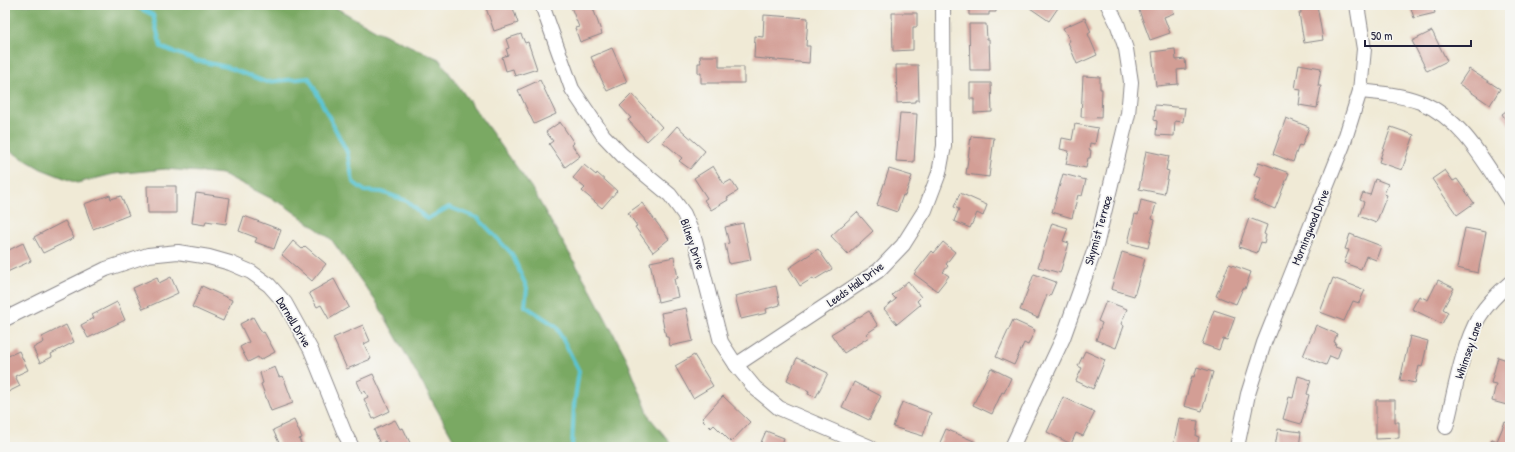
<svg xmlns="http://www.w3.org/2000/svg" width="1515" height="452" viewBox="0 0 1515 452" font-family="'Patrick Hand',sans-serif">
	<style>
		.forest { fill: #7aa963; stroke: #4e664f }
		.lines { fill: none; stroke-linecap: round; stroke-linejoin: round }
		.stream { stroke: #59c4d3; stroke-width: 4 }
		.building { fill: #d39e95 }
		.minor-casing { stroke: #898688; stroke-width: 16 }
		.minor { stroke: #fff; stroke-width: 14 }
		.labels { text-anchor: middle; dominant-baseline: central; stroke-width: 3.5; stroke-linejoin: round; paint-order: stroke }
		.street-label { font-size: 12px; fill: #22223b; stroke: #f6f6f2 }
	</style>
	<rect width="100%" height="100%" fill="#f6f6f2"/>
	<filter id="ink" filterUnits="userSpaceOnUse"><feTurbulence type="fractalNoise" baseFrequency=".025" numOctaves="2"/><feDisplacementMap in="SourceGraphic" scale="8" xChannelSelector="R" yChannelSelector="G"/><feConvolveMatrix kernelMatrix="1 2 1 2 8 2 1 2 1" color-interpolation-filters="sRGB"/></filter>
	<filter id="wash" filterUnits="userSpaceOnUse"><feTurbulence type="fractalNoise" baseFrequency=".012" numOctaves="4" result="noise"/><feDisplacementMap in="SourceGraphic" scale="16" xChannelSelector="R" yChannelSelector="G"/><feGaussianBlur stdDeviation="0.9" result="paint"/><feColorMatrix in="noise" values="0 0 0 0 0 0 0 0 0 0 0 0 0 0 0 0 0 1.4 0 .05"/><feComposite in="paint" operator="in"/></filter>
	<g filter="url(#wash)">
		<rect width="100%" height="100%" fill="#f0ead6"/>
		<path class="forest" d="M5,5H331L377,31L439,59L531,187L590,289L626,357L650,418L674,447H458L377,303L331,239L284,205L223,174L166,169L114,174L77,183L41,169L5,148Z"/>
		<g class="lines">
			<path class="stream" d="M133,5L153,15L161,47L195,60L227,67L266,82L309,78L347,152L353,182L365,191L382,192L407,201L427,219L449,207L478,218L512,254L527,288L525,306L556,326L579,371L574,405L572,447"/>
		</g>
		<g id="blocks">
			<g class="building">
				<path d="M485,5H512L518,23L494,31Z"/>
				<path d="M576,5H592L602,34L580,42L575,28L579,27L571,7Z"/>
				<path d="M969,5H996V12H989V15H969Z"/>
				<path d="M1032,5H1060L1049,21L1030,8Z"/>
				<path d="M1137,5H1159L1160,6L1170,5L1174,13L1164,17L1170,33L1150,40Z"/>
				<path d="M1300,5H1317L1323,40L1304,43L1299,13H1301Z"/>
				<path d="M1410,5H1433L1435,13L1414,18Z"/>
				<path d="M892,13H917V27H913V50L893,51Z"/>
				<path d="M764,15L808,18L806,46H810L809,63L754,58L755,36L763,37Z"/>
				<path d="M1085,18L1091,32L1088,34L1097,55L1077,64L1068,42L1070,41L1063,28Z"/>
				<path d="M969,24H986L987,39H989L990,70H970Z"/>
				<path d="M1432,31L1447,61L1427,71L1412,41Z"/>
				<path d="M521,34L525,43L528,42L537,69L515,76L513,69L506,71L502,57L508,55L506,49L509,48L506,39Z"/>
				<path d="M612,48L627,82L607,91L591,57Z"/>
				<path d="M1175,49L1176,60L1185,59L1186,69L1177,70L1178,84L1156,86L1152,52Z"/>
				<path d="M700,56H719V67H744V83H701V73H698V63H701Z"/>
				<path d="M1299,64L1321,68L1318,86H1321L1317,108L1299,105L1301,90L1295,89Z"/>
				<path d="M896,65H918L919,100H915V102L897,103Z"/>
				<path d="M1469,69L1500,89L1490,105L1459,84Z"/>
				<path d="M1083,76L1100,77V89H1102L1101,118L1081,117Z"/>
				<path d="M540,80L556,114L534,124L518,90Z"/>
				<path d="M970,83H991L992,112L974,113V99H970Z"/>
				<path d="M632,94L662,127L647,141L628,120L631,118L620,106Z"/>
				<path d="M1155,105L1185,108L1183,122L1175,121L1174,136L1156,135L1157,121L1154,120Z"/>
				<path d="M1510,108V126L1502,114Z"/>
				<path d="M900,113L917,114L914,162L896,161Z"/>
				<path d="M1286,118L1309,127L1302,146L1299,145L1293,162L1273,154Z"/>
				<path d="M560,122L574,143L572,145L580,156L565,167L549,144L553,141L546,132Z"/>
				<path d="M1075,124L1098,128L1095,144L1090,143L1089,150H1091L1090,158H1088L1086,168L1066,164L1069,151L1060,149L1062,138L1072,140Z"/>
				<path d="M677,126L705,151L690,169L679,161L682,158L663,142Z"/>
				<path d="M1391,127L1414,135L1402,170L1379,162Z"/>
				<path d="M971,136L994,138L989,177L966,174Z"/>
				<path d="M1146,151L1169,156L1166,170L1169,171L1164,194L1139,189Z"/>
				<path d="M1259,162L1289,173L1275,209L1253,200L1261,178L1254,175Z"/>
				<path d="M584,165L596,175L597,173L617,191L602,208L582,191L585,188L573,178Z"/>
				<path d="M713,166L724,184L731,180L738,191L727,198L728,200L711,210L704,200L707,198L694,178Z"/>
				<path d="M889,169L912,176L905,196L903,195L897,212L877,205Z"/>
				<path d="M1445,170L1453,181L1457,179L1474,203L1457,215L1432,179Z"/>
				<path d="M1063,174L1086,180L1082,196L1078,195L1072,218L1052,212Z"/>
				<path d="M1375,179L1388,184L1384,194L1387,195L1376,223L1359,216L1364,202L1360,200L1363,193L1370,195Z"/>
				<path d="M147,186H176V213H148Z"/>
				<path d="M196,193L230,198L226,224L206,221L205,225L192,223Z"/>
				<path d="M960,193L987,205L983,216L977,213L970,228L954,221L959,209L954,207Z"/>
				<path d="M110,195L111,199L121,196L129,215L93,229L84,204Z"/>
				<path d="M1141,200L1156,204L1152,219L1155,220L1148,248L1128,243L1135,214L1138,215Z"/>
				<path d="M642,203L669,239L653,252L635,227L637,226L628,213Z"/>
				<path d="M857,212L873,231L848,254L831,236Z"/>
				<path d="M244,216L281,230L274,249L255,242L257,238L239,231Z"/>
				<path d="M1249,218L1267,225L1264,234L1266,235L1264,243L1261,242L1257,253L1239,247Z"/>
				<path d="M65,221L74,238L43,253L34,237Z"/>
				<path d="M743,223L751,260L729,264L725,244L729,243L725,227Z"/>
				<path d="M1052,223L1068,228L1063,241L1069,243L1060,273L1038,267Z"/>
				<path d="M1465,228L1486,232L1478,273L1457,268Z"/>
				<path d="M1350,234L1381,246L1376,260L1366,256L1361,269L1344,263L1349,250L1345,249Z"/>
				<path d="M293,241L302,249L305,246L326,264L312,281L282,255Z"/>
				<path d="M943,242L955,252L946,264L948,266L943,272L949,276L937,291L914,274L932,251L934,253Z"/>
				<path d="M23,243L31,261L5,273V252Z"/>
				<path d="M818,249L832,269L814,280L813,278L800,286L789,268Z"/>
				<path d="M1122,252L1145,259L1134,296L1111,289Z"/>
				<path d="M674,257L678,278L674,279L678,297L658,302L650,262Z"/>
				<path d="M1229,264L1251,272L1245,289L1243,288L1236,304L1216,296Z"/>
				<path d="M1034,274L1056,282L1050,296L1047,295L1038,318L1020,310Z"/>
				<path d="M157,277L159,283L171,277L178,293L143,309L133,288Z"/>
				<path d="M1333,278L1365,290L1359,303L1353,301L1344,321L1320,312Z"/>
				<path d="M334,279L349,307L329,319L321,305L317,307L309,293Z"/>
				<path d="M1438,280L1454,288L1443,309L1448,312L1442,324L1412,309L1419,296L1428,300Z"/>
				<path d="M908,281L921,297L917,301L920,305L897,324L884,309L896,299L892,295Z"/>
				<path d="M202,286L232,300L223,321L192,307Z"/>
				<path d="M776,286L780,305L766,309L767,313L741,319L735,296Z"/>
				<path d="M1106,301L1127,309L1121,324L1124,326L1116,348L1096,340L1102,323L1098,321Z"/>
				<path d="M117,302L125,320L88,338L81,325L94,318L92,315Z"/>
				<path d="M686,308L693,341L670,346L668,337H666L661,313Z"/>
				<path d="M1214,310L1235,317L1227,340L1223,339L1219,350L1202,344Z"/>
				<path d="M869,311L878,326L866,334L869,337L844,353L831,334Z"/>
				<path d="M253,317L262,333L264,332L275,352L260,360L258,357L248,362L240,347L249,342L240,324Z"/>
				<path d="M1013,320L1035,330L1028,345L1024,343L1014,365L996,357Z"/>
				<path d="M66,325L74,342L51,354L52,357L40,363L33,348L44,342L42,337Z"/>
				<path d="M363,325L370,341L364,344L371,359L347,369L333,338Z"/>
				<path d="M1316,325L1337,334L1334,342L1336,343L1335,346L1341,348L1337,359L1330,356L1326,365L1303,356Z"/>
				<path d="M1410,336L1428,341L1422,367L1419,366L1415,383L1400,380Z"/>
				<path d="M19,351L28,370L15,376L20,386L8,392L5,385V362L8,361L6,357Z"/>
				<path d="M1085,351L1105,360L1093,389L1076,381L1082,368L1078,366Z"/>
				<path d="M694,355L713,386L693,398L675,366Z"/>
				<path d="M1498,357L1510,361V394L1507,405L1492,401L1496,384L1491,383Z"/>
				<path d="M797,358L828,373L816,397L808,394L809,391L787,380Z"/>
				<path d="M275,367L279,377L283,376L293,403L271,411L261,384L263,383L260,373Z"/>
				<path d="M1197,367L1213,372L1202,411L1184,406L1192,376L1194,377Z"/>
				<path d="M991,368L1011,378L1004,393L1002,392L992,414L973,405Z"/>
				<path d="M373,374L390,411L373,419L364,399L368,397L365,391L362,393L357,381Z"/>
				<path d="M1298,376L1311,380L1307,394L1309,395L1301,424L1283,419L1289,397L1293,398Z"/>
				<path d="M854,382L881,396L869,420L842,407Z"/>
				<path d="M723,396L750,422L731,442L714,425L711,428L702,419Z"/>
				<path d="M1063,397L1095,412L1083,436L1076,433L1071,444L1047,432Z"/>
				<path d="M1376,400H1395V422H1399V438L1376,439Z"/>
				<path d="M902,402L931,413L923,436L893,427Z"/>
				<path d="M1179,418L1198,421L1196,436L1199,437L1197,447H1173Z"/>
				<path d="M294,420L302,438L299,439L303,447H281L273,430Z"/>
				<path d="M395,420L400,429L403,428L412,447H388L385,441L380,444L374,430Z"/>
				<path d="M1505,422L1510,424V447H1489L1492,439L1497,441Z"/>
				<path d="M946,429L976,442L974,447H938Z"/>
				<path d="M1278,429L1301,432L1299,447H1275Z"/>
				<path d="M766,431L784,438L782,444L788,447H759Z"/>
			</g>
		</g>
	</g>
	<g filter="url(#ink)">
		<use href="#blocks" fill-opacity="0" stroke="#898688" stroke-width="1"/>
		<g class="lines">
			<g class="minor-casing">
				<g id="minor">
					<path d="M542,5L572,89L603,135L622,155L670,195L684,214L695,240L721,342L736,365L755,388L779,408L870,447"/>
					<path d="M1360,91C1380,93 1401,95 1420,102C1463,119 1486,165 1510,201"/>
					<path d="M5,319L106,269L148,255L178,252L209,257L230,263L251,272L269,285L285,303L311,350L345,434L352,447"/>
					<path d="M736,365L878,271L903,245L925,210L939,173L944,146L943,5"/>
					<path d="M1446,427C1455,392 1461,349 1479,317C1487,304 1498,293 1510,283"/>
					<path d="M1012,447L1063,338L1096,246L1128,114L1131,82L1126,49L1117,23L1108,5"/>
					<path d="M1237,447L1248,394L1264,343L1343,145L1360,91L1364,49L1357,5"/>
				</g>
			</g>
			<use href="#minor" class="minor"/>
		</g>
	</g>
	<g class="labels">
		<g class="street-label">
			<text transform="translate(1310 227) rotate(-68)">Morningwood Drive</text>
			<text transform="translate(1098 230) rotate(-74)">Skymist Terrace</text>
			<text transform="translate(693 244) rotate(71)">Bilney Drive</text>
			<text transform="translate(855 284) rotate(-36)">Leeds Hall Drive</text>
			<text transform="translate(294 322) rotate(59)">Darnell Drive</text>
			<text transform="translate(1468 350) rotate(-71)">Whimsey Lane</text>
		</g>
	</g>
	<rect width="1515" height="452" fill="none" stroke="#f6f6f2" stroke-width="20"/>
	<path d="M1365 40v6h106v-6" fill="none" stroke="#22223b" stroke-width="2"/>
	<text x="1371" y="40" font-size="12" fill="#22223b" stroke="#f6f6f2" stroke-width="3" paint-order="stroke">50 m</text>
</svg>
